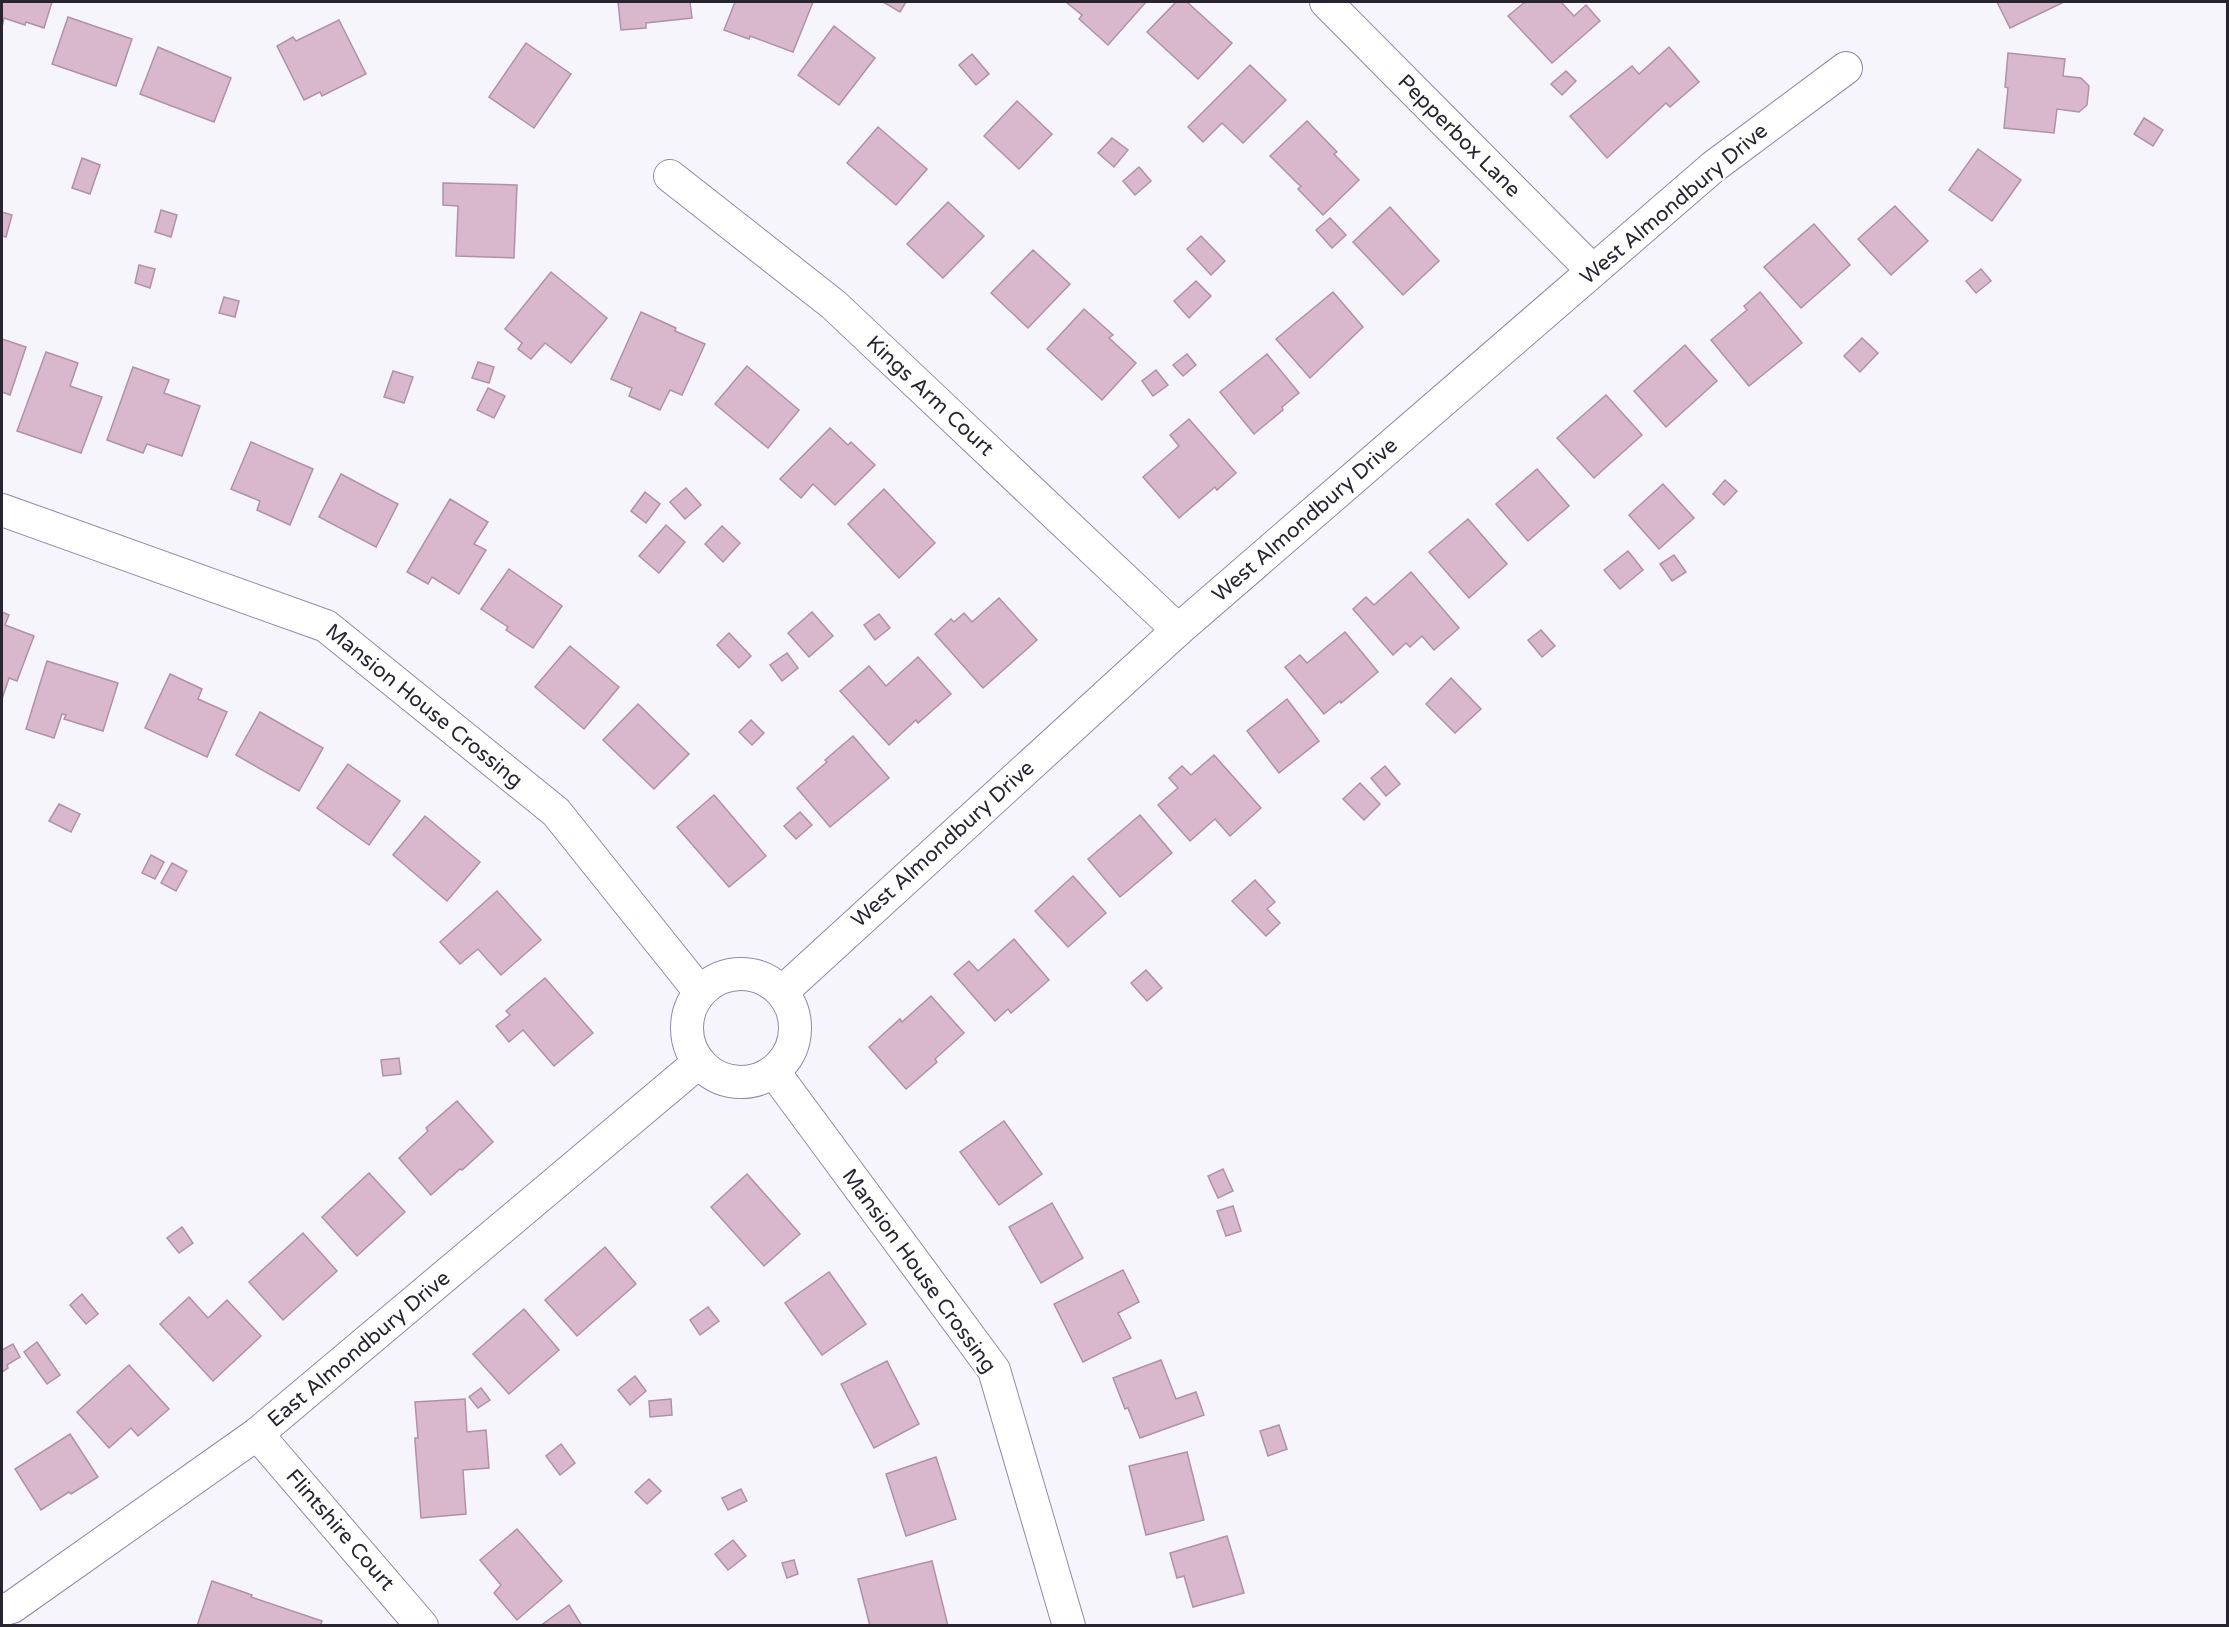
<svg xmlns="http://www.w3.org/2000/svg" width="2229" height="1627" viewBox="0 0 2229 1627" font-family="'Varela Round',sans-serif">
	<style>
		.building { fill: #d9b8ce; stroke: #b191a6; stroke-width: 1.5 }
		.lines { fill: none; stroke-linecap: round; stroke-linejoin: round }
		.street-casing { stroke: #9288a8; stroke-width: 34 }
		.street { stroke: #fff; stroke-width: 32 }
		.labels { text-anchor: middle; dominant-baseline: central; stroke-width: 5; stroke-linejoin: round; paint-order: stroke }
		.street-label { font-size: 21px; fill: #282430; stroke: #fff }
	</style>
	<rect width="100%" height="100%" fill="#f7f5fc"/>
	<g class="building">
		<path d="M2,2H52L44,28L26,22L25,25L4,18L2,27Z"/>
		<path d="M618,2H690L692,18L646,23V28L621,30Z"/>
		<path d="M735,2H813L793,52L750,36L749,39L724,30Z"/>
		<path d="M883,2H906L900,12Z"/>
		<path d="M1066,2H1146L1108,45L1079,19L1082,15Z"/>
		<path d="M1176,2H1187L1232,43L1198,79L1147,32Z"/>
		<path d="M1525,2H1561L1574,16L1586,5L1600,21L1552,63L1508,16Z"/>
		<path d="M1997,2H2064L2010,28Z"/>
		<path d="M68,17L132,39L116,86L52,64Z"/>
		<path d="M339,20L366,74L322,96L320,92L304,100L277,46L293,37L296,41Z"/>
		<path d="M834,26L875,58L839,105L798,75Z"/>
		<path d="M526,43L571,74L534,128L489,97Z"/>
		<path d="M158,47L231,78L214,122L140,94Z"/>
		<path d="M1669,47L1699,82L1670,107L1666,103L1607,158L1570,116L1632,66L1639,74Z"/>
		<path d="M2008,53L2065,59L2063,76L2081,78L2089,86L2087,105L2079,112L2057,109L2054,133L2004,128L2008,88L2005,87Z"/>
		<path d="M972,54L989,74L976,85L959,65Z"/>
		<path d="M1250,65L1286,100L1243,143L1222,123L1203,142L1188,127Z"/>
		<path d="M1566,71L1576,81L1562,95L1551,84Z"/>
		<path d="M1017,101L1052,134L1019,169L984,136Z"/>
		<path d="M2144,118L2163,130L2153,146L2134,134Z"/>
		<path d="M1307,121L1337,152L1334,154L1359,180L1323,215L1298,189L1301,186L1298,184L1270,156Z"/>
		<path d="M878,127L927,169L896,205L847,163Z"/>
		<path d="M1112,138L1128,150L1114,167L1098,153Z"/>
		<path d="M1978,149L2021,180L1992,221L1949,190Z"/>
		<path d="M82,158L100,165L90,194L72,188Z"/>
		<path d="M1139,167L1151,181L1135,195L1123,181Z"/>
		<path d="M443,183L517,185L514,258L456,256L458,206L443,205Z"/>
		<path d="M948,202L984,236L943,278L907,244Z"/>
		<path d="M1895,206L1928,241L1891,275L1858,239Z"/>
		<path d="M1390,207L1439,261L1403,295L1353,242Z"/>
		<path d="M161,210L177,215L171,237L155,232Z"/>
		<path d="M2,212L12,215L6,237L2,236Z"/>
		<path d="M1330,218L1346,235L1332,248L1316,230Z"/>
		<path d="M1814,224L1850,265L1801,308L1764,267Z"/>
		<path d="M1201,236L1225,261L1211,275L1187,249Z"/>
		<path d="M1033,250L1070,284L1028,328L991,293Z"/>
		<path d="M139,265L155,269L150,288L135,283Z"/>
		<path d="M1981,269L1991,281L1976,293L1966,281Z"/>
		<path d="M551,272L607,318L571,363L545,343L531,359L518,349L522,343L505,329Z"/>
		<path d="M1196,281L1211,296L1189,318L1174,301Z"/>
		<path d="M1333,292L1363,327L1310,378L1276,339Z"/>
		<path d="M1760,292L1802,343L1749,386L1711,340L1747,310L1744,306Z"/>
		<path d="M224,297L239,301L235,317L219,313Z"/>
		<path d="M1084,309L1113,335L1109,338L1136,363L1102,400L1047,349Z"/>
		<path d="M641,312L676,328L675,331L705,344L682,395L670,390L660,410L629,396L632,388L611,379Z"/>
		<path d="M1862,338L1878,353L1860,372L1844,356Z"/>
		<path d="M2,339L26,347L10,395L2,392Z"/>
		<path d="M1685,345L1717,381L1666,427L1634,391Z"/>
		<path d="M46,352L78,363L70,386L102,397L81,453L17,431Z"/>
		<path d="M1187,354L1196,365L1183,376L1173,365Z"/>
		<path d="M1267,354L1299,393L1282,407L1283,410L1254,434L1220,392Z"/>
		<path d="M478,362L494,367L489,383L472,378Z"/>
		<path d="M747,366L799,410L768,448L715,404Z"/>
		<path d="M133,367L169,380L164,393L200,406L182,456L147,444L143,453L107,440Z"/>
		<path d="M1156,370L1168,385L1153,396L1142,381Z"/>
		<path d="M393,371L413,377L404,403L384,397Z"/>
		<path d="M488,388L505,396L494,418L477,410Z"/>
		<path d="M1606,395L1642,435L1594,478L1557,438Z"/>
		<path d="M1189,419L1236,473L1217,490L1215,487L1179,518L1143,477L1179,446L1170,435Z"/>
		<path d="M830,428L848,445L851,442L875,465L835,505L813,484L801,498L780,479Z"/>
		<path d="M251,442L313,469L290,525L257,510L260,501L231,489Z"/>
		<path d="M1537,469L1569,506L1528,541L1496,504Z"/>
		<path d="M341,474L398,504L376,547L319,517Z"/>
		<path d="M1725,480L1737,491L1724,505L1713,494Z"/>
		<path d="M1663,484L1694,518L1659,549L1629,515Z"/>
		<path d="M686,488L701,505L685,519L670,502Z"/>
		<path d="M884,489L935,543L899,578L848,524Z"/>
		<path d="M645,492L660,504L646,523L631,511Z"/>
		<path d="M450,499L488,522L474,544L486,550L459,594L432,577L428,584L407,572Z"/>
		<path d="M1468,519L1507,564L1469,598L1429,552Z"/>
		<path d="M666,525L685,542L659,573L639,556Z"/>
		<path d="M722,526L740,543L723,562L705,544Z"/>
		<path d="M1628,551L1643,570L1620,589L1604,570Z"/>
		<path d="M1674,555L1686,572L1672,581L1660,564Z"/>
		<path d="M509,569L562,606L533,648L506,630L508,627L481,609Z"/>
		<path d="M1411,572L1459,628L1434,650L1422,636L1410,647L1406,643L1393,655L1353,609L1366,597L1374,605Z"/>
		<path d="M999,598L1037,640L983,688L935,634L951,619L954,622L964,613L972,622Z"/>
		<path d="M2,612L9,615L5,625L34,636L17,681L9,678L2,699Z"/>
		<path d="M812,612L833,636L809,657L788,633Z"/>
		<path d="M879,614L890,628L875,640L864,625Z"/>
		<path d="M1541,630L1555,646L1542,657L1528,640Z"/>
		<path d="M1345,632L1378,672L1341,703L1340,701L1324,714L1285,667L1300,655L1307,663Z"/>
		<path d="M729,633L751,656L739,668L717,645Z"/>
		<path d="M570,646L619,687L584,729L535,687Z"/>
		<path d="M787,653L798,668L782,681L770,665Z"/>
		<path d="M918,657L951,694L918,723L916,720L889,745L840,691L869,666L886,686Z"/>
		<path d="M47,661L118,683L103,731L64,719L66,715L62,714L54,738L26,729Z"/>
		<path d="M170,674L202,689L198,699L227,712L207,757L145,728Z"/>
		<path d="M1451,678L1481,709L1455,733L1426,704Z"/>
		<path d="M1287,699L1319,741L1279,773L1247,731Z"/>
		<path d="M638,704L689,754L654,789L603,740Z"/>
		<path d="M260,712L323,748L299,791L236,755Z"/>
		<path d="M751,720L764,733L752,745L739,732Z"/>
		<path d="M853,736L889,778L830,827L797,788L827,762L825,760Z"/>
		<path d="M1214,755L1261,808L1230,836L1215,819L1190,841L1158,805L1178,788L1169,778L1173,774L1182,766L1191,775Z"/>
		<path d="M348,764L400,801L369,845L317,808Z"/>
		<path d="M1385,766L1400,784L1386,796L1371,778Z"/>
		<path d="M1360,783L1380,804L1364,820L1343,799Z"/>
		<path d="M714,795L766,856L729,887L677,827Z"/>
		<path d="M59,804L80,814L71,832L49,821Z"/>
		<path d="M800,812L812,825L796,839L784,826Z"/>
		<path d="M1140,815L1172,853L1120,897L1088,859Z"/>
		<path d="M425,816L480,862L447,901L393,855Z"/>
		<path d="M151,855L164,862L155,879L142,873Z"/>
		<path d="M172,863L187,871L176,891L161,883Z"/>
		<path d="M1073,876L1106,913L1068,947L1035,911Z"/>
		<path d="M1255,880L1275,902L1267,909L1280,923L1266,936L1232,901Z"/>
		<path d="M497,891L541,940L501,975L478,949L460,964L440,942Z"/>
		<path d="M1014,939L1049,980L1011,1013L1008,1009L995,1021L954,974L969,961L978,971Z"/>
		<path d="M1146,970L1162,988L1147,1001L1131,983Z"/>
		<path d="M545,978L593,1033L554,1066L523,1030L509,1042L496,1026L510,1015L506,1011Z"/>
		<path d="M931,996L964,1033L935,1059L937,1062L906,1089L869,1047L900,1019L902,1022Z"/>
		<path d="M399,1058L401,1074L383,1076L381,1060Z"/>
		<path d="M457,1101L493,1142L462,1170L460,1169L431,1195L399,1158L428,1131L426,1128Z"/>
		<path d="M1004,1121L1042,1174L999,1205L960,1152Z"/>
		<path d="M1223,1169L1233,1191L1218,1198L1208,1176Z"/>
		<path d="M369,1173L405,1212L357,1256L322,1217Z"/>
		<path d="M747,1174L800,1234L764,1266L711,1207Z"/>
		<path d="M1052,1203L1083,1258L1041,1283L1009,1227Z"/>
		<path d="M1233,1206L1241,1231L1226,1236L1217,1211Z"/>
		<path d="M182,1227L193,1243L179,1253L167,1238Z"/>
		<path d="M303,1233L337,1271L283,1320L249,1282Z"/>
		<path d="M605,1247L636,1284L577,1336L545,1300Z"/>
		<path d="M1123,1270L1139,1302L1118,1313L1131,1338L1083,1362L1054,1304Z"/>
		<path d="M829,1272L866,1324L822,1355L785,1303Z"/>
		<path d="M82,1294L98,1314L86,1324L70,1305Z"/>
		<path d="M189,1297L208,1318L227,1300L261,1336L213,1381L160,1324Z"/>
		<path d="M708,1307L719,1321L700,1335L690,1320Z"/>
		<path d="M524,1309L559,1350L509,1394L473,1354Z"/>
		<path d="M37,1342L60,1375L47,1384L24,1352Z"/>
		<path d="M13,1344L20,1357L7,1365L8,1368L2,1372V1350Z"/>
		<path d="M1161,1360L1176,1399L1196,1392L1204,1415L1140,1438L1128,1408L1125,1409L1113,1378Z"/>
		<path d="M887,1361L919,1424L874,1448L841,1384Z"/>
		<path d="M129,1365L169,1409L138,1436L131,1428L109,1448L77,1412Z"/>
		<path d="M635,1376L646,1391L630,1405L618,1390Z"/>
		<path d="M481,1388L490,1400L478,1408L469,1397Z"/>
		<path d="M465,1399L467,1432L486,1430L489,1468L463,1470L466,1514L421,1518L415,1441V1438H418L415,1402Z"/>
		<path d="M671,1399L672,1415L650,1417L649,1401Z"/>
		<path d="M1279,1425L1287,1449L1268,1456L1260,1431Z"/>
		<path d="M70,1434L98,1477L71,1494L69,1492L41,1510L15,1469Z"/>
		<path d="M561,1444L575,1463L560,1475L546,1456Z"/>
		<path d="M1187,1452L1204,1520L1146,1535L1129,1466Z"/>
		<path d="M936,1457L956,1519L906,1536L886,1474Z"/>
		<path d="M649,1479L661,1491L647,1504L635,1492Z"/>
		<path d="M741,1489L747,1501L728,1510L722,1498Z"/>
		<path d="M517,1529L562,1581L517,1620L494,1593L501,1585L480,1560Z"/>
		<path d="M1227,1536L1244,1593L1193,1607L1184,1576L1177,1578L1170,1553Z"/>
		<path d="M733,1540L746,1556L728,1570L715,1554Z"/>
		<path d="M794,1560L798,1574L787,1578L782,1563Z"/>
		<path d="M932,1561L948,1626H870L858,1579Z"/>
		<path d="M212,1581L252,1595L251,1597L322,1621L320,1626H197Z"/>
		<path d="M569,1605L582,1626H540Z"/>
	</g>
	<g class="lines">
		<g class="street-casing">
			<g id="street">
				<path d="M1326,2L1592,270"/>
				<path d="M670,176L834,305L1178,630"/>
				<path d="M2,510L326,626L556,812L700,992"/>
				<circle cx="741" cy="1028" r="54"/>
				<path d="M782,992L1178,630L1713,167L1846,68"/>
				<path d="M774,1072L994,1370L1069,1626"/>
				<path d="M257,1434L422,1626"/>
				<path d="M2,1610L12,1607L257,1434L698,1063"/>
			</g>
		</g>
		<use href="#street" class="street"/>
	</g>
	<g class="labels">
		<g class="street-label">
			<text transform="translate(1459 136) rotate(45)">Pepperbox Lane</text>
			<text transform="translate(1674 204) rotate(-40)">West Almondbury Drive</text>
			<text transform="translate(930 396) rotate(43)">Kings Arm Court</text>
			<text transform="translate(1305 520) rotate(-41)">West Almondbury Drive</text>
			<text transform="translate(424 706) rotate(39)">Mansion House Crossing</text>
			<text transform="translate(943 844) rotate(-42)">West Almondbury Drive</text>
			<text transform="translate(919 1271) rotate(54)">Mansion House Crossing</text>
			<text transform="translate(359 1349) rotate(-40)">East Almondbury Drive</text>
			<text transform="translate(340 1530) rotate(49)">Flintshire Court</text>
		</g>
	</g>
	<rect width="2229" height="1627" fill="none" stroke="#282430" stroke-width="6"/>
</svg>
